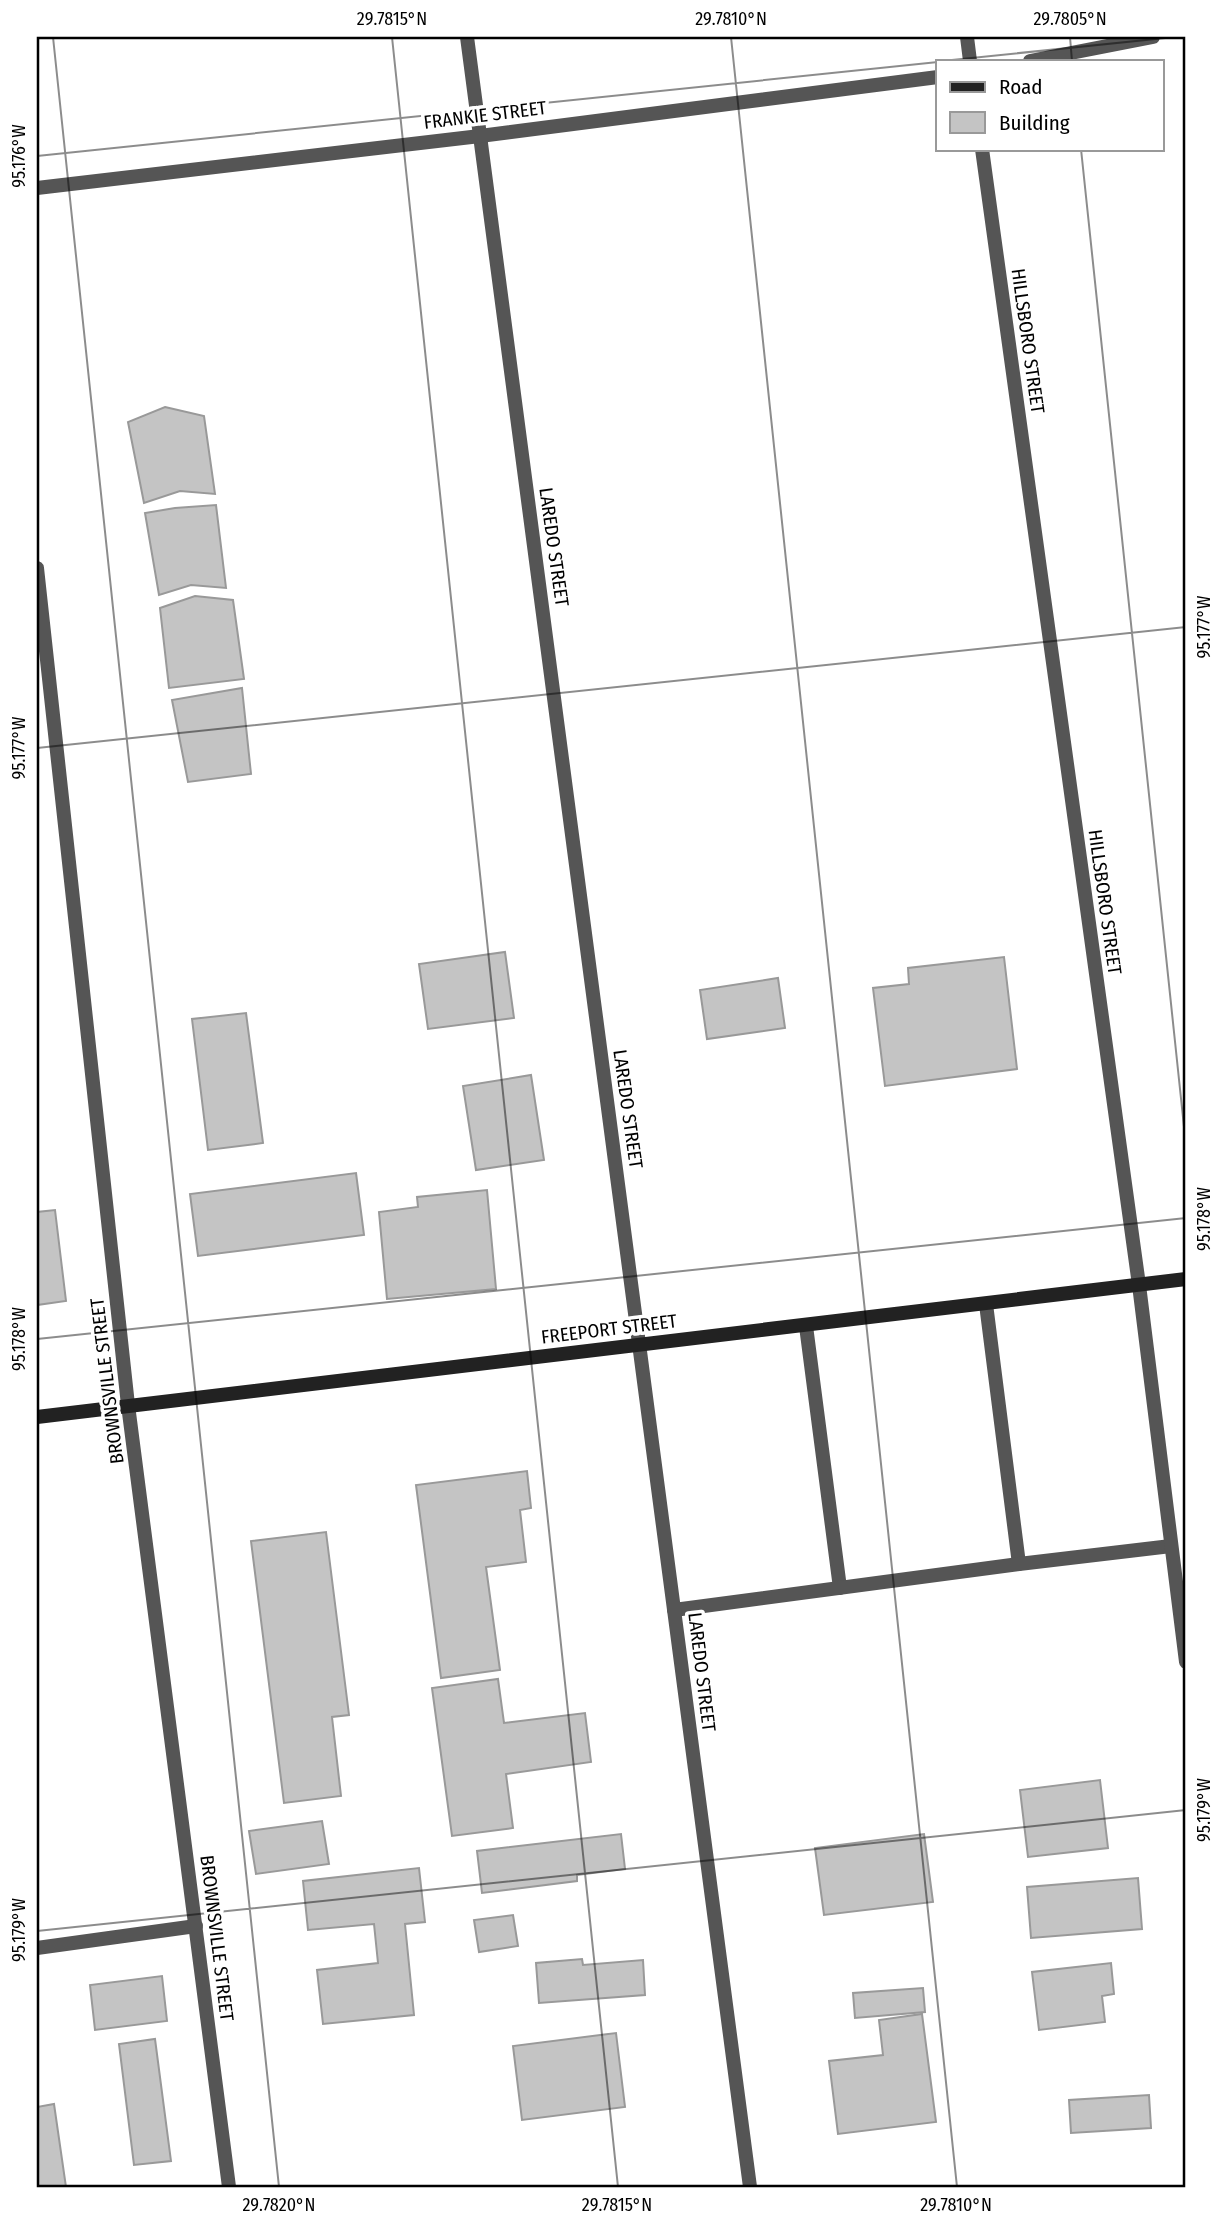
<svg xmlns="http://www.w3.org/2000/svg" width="1223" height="2224" viewBox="0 0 1223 2224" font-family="'Fira Sans Condensed',sans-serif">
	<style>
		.building { fill: #c4c4c4; stroke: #999; stroke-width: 2 }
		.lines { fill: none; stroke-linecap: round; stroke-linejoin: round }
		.lane { stroke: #555; stroke-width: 14 }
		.street { stroke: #555; stroke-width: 14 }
		.secondary { stroke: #222; stroke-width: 14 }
		.ticks { fill: none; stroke: #000; stroke-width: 2; stroke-opacity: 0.45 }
		.labels { text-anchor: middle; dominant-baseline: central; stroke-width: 7; stroke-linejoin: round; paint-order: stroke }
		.street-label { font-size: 19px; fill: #000; stroke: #fff }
		.neatline { fill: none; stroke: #000; stroke-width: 2.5 }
		.ticks-label { font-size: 18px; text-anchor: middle; fill: #000 }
	</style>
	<rect width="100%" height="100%" fill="#fff"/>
	<g class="building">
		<path d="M165,407L204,416L215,494L180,491L144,503L128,422Z"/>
		<path d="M216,505L226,588L191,585L159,595L145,513L175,508Z"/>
		<path d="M195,596L233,600L244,679L169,688L160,608Z"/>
		<path d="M242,688L251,774L188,782L172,700Z"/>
		<path d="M505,952L514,1018L428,1029L419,964Z"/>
		<path d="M1004,957L1017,1069L885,1086L873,988L909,984L908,968Z"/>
		<path d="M778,978L785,1028L707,1039L700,990Z"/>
		<path d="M246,1013L263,1143L208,1150L192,1019Z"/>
		<path d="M531,1075L544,1160L476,1170L463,1086Z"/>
		<path d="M356,1173L364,1235L198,1256L190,1194Z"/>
		<path d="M487,1190L496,1289L387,1299L379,1212L418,1207L417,1197Z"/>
		<path d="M55,1210L66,1301L37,1305V1212Z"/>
		<path d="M527,1471L531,1508L520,1510L526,1562L486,1567L500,1670L441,1678L416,1485Z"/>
		<path d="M326,1532L349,1715L332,1717L341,1796L284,1803L251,1541Z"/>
		<path d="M498,1679L504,1723L585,1713L591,1762L506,1774L513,1828L452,1836L432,1688Z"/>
		<path d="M1100,1780L1108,1848L1028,1857L1020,1790Z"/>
		<path d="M322,1821L329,1864L256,1874L249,1831Z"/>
		<path d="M621,1834L625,1869L577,1875V1881L482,1893L477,1851Z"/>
		<path d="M924,1834L933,1902L824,1915L815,1848Z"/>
		<path d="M419,1868L425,1922L405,1924L414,2015L323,2024L317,1970L378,1963L374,1924L308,1930L303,1881Z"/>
		<path d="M1138,1878L1142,1929L1031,1938L1027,1887Z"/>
		<path d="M513,1915L518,1946L479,1952L474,1920Z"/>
		<path d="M582,1959L583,1965L643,1960L645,1995L539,2003L536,1963Z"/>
		<path d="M1111,1963L1114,1994L1102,1996L1105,2022L1039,2030L1032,1972Z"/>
		<path d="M162,1976L167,2021L95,2030L90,1985Z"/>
		<path d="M923,1988L925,2012L855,2018L853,1993Z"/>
		<path d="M922,2014L936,2122L838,2134L829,2061L883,2055L879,2020Z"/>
		<path d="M616,2033L625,2107L522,2120L513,2046Z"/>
		<path d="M155,2039L171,2161L134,2165L119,2044Z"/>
		<path d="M1149,2095L1151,2128L1071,2133L1069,2100Z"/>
		<path d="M54,2104L66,2187H37V2107Z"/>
	</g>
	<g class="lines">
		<g class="lane">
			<path d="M986,1304L1019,1564"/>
			<path d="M806,1326L840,1588"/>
			<path d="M674,1610L1019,1564L1171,1546"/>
			<path d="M37,1948L196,1926"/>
		</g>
		<g class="street">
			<path d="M467,37L750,2187"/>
			<path d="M967,37L970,61"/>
			<path d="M1030,61L1153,37"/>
			<path d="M982,149L1139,1285L1186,1662"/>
			<path d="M37,188L480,136L938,77"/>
			<path d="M37,568L128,1405L229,2187"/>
		</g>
		<path class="secondary" d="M37,1417L1186,1279"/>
	</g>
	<path class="ticks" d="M53,37L279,2187M392,37L618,2187M731,37L957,2187M1070,37L1072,61M942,61L1175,37M1081,149L1186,1146M37,156L938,62M37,748L1186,627M37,1339L1186,1218M37,1931L1186,1810"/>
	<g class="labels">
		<g class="street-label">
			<text transform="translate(485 115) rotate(-7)">FRANKIE STREET</text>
			<text transform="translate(1028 341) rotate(82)">HILLSBORO STREET</text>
			<text transform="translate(554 547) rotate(82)">LAREDO STREET</text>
			<text transform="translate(1105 902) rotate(82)">HILLSBORO STREET</text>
			<text transform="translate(628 1109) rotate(82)">LAREDO STREET</text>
			<text transform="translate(609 1329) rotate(-7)">FREEPORT STREET</text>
			<text transform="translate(107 1381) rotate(-97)">BROWNSVILLE STREET</text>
			<text transform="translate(702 1672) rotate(83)">LAREDO STREET</text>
			<text transform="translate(217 1938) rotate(83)">BROWNSVILLE STREET</text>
		</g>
	</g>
	<rect width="1223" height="2224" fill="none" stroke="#ffffff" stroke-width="77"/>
	<rect x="936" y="60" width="228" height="91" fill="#ffffff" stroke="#999999" stroke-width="2"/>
	<rect x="950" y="82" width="35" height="10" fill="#222222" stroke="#999999" stroke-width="2"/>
	<text x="999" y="94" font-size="21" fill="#000000">Road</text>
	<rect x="950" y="112" width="35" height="21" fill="#c4c4c4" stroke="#999999" stroke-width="2"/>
	<text x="999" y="130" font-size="21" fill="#000000">Building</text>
	<rect x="38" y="38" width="1146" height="2148" class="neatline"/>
	<g class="ticks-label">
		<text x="392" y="25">29.7815°N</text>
		<text x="731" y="25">29.7810°N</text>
		<text x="1070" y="25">29.7805°N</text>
		<text transform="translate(19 156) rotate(-90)" y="6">95.176°W</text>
		<text transform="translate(1204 627) rotate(-90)" y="6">95.177°W</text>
		<text transform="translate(19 748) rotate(-90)" y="6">95.177°W</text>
		<text transform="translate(1204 1219) rotate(-90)" y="6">95.178°W</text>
		<text transform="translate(19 1339) rotate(-90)" y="6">95.178°W</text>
		<text transform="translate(1204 1810) rotate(-90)" y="6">95.179°W</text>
		<text transform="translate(19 1930) rotate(-90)" y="6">95.179°W</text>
		<text x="279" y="2211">29.7820°N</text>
		<text x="617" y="2211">29.7815°N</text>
		<text x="956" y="2211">29.7810°N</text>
	</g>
</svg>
